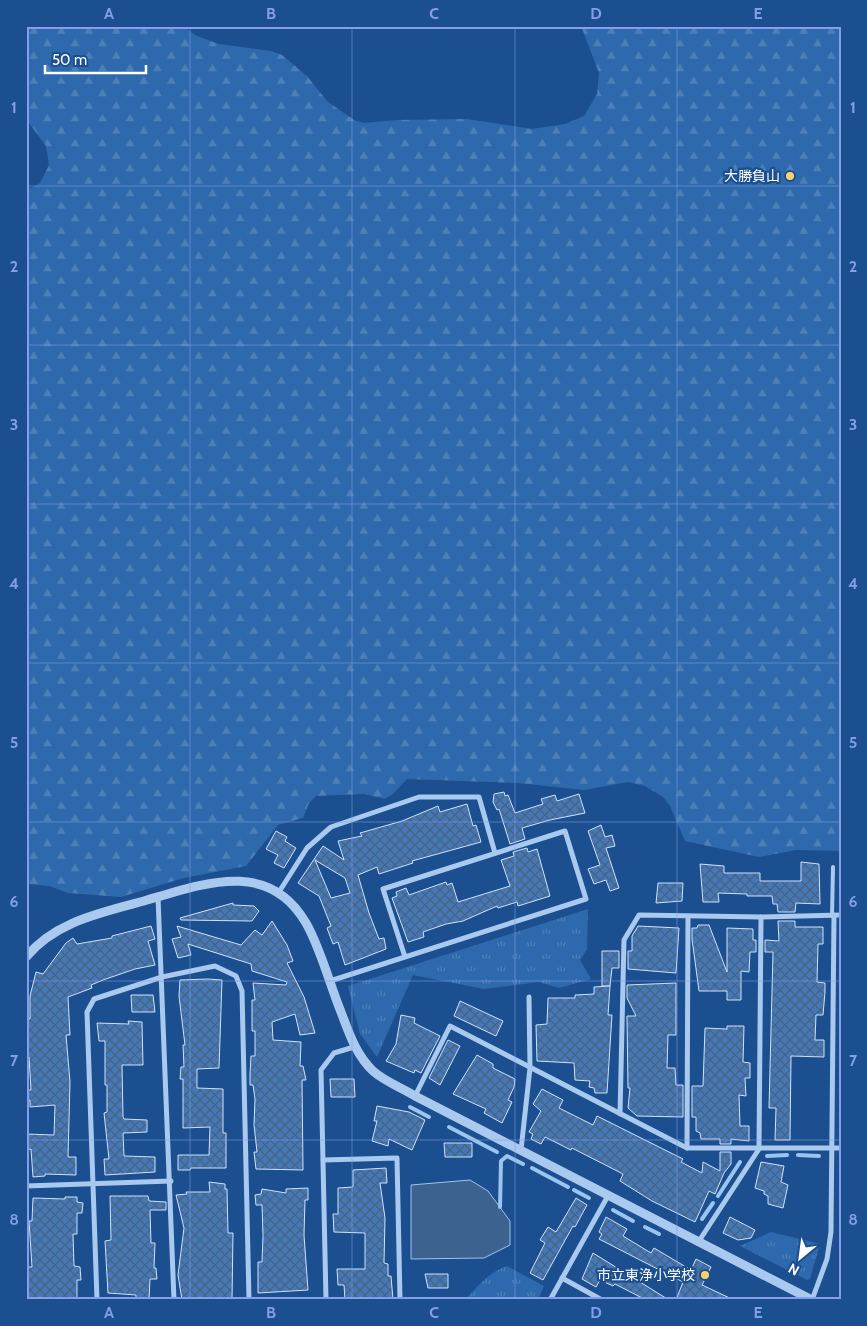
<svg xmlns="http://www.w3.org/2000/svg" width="867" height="1326" viewBox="0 0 867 1326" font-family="Cabin,'Noto Sans JP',sans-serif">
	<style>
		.forest { fill: url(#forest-firs) }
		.park { fill: url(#park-tufts) }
		.water { fill: #3c6290; stroke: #9cc4f0 }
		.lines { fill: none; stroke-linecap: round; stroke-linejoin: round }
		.stream { stroke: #9cc4f0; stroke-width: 4 }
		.building { fill: url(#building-cross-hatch); stroke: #cfe3fa; fill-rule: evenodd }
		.service { stroke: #a9c9ee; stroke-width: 4 }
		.minor { stroke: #a9c9ee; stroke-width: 5 }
		.tertiary { stroke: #a9c9ee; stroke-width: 9 }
		.grid { fill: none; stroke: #839eea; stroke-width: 1; stroke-opacity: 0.55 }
		.poi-dot { fill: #ffd166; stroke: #1b4f8f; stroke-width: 2 }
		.labels { text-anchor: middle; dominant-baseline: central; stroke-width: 4.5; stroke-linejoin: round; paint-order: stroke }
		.poi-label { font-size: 14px; fill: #fff; stroke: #1b4f8f; text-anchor: end }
		.neatline { fill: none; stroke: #839eea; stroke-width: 2 }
		.grid-label { font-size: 16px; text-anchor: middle; font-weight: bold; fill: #839eea }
	</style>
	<defs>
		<pattern id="forest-firs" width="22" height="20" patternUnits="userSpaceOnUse" patternTransform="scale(1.25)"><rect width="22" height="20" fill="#2e69ad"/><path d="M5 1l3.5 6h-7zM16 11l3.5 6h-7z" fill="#4d80b9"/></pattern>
		<pattern id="park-tufts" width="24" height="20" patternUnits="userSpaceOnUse" patternTransform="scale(1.25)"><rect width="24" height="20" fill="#2e69ad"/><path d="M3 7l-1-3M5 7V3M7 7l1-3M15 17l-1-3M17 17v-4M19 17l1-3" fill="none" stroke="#4d80b9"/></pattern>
		<pattern id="building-cross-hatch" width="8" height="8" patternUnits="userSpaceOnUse" patternTransform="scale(1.25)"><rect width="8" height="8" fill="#4478b7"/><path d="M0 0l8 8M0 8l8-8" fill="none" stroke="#486282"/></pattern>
	</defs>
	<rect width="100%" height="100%" fill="#1b4f8f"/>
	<path class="forest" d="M26,26H182L197,36L219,44L271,51L282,55L307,76L327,101L354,120L363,123L397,120L467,119L532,129L565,124L584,116L597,94L599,73L581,26H841V851L796,850L759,857L685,841L670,806L663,797L645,786L628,782L584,790L518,783L407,779L393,794L385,799L364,794L316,796L309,803L303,818L278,825L246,866L184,878L121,897L68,893L49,886L26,884V187L31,188L40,183L49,165L46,146L26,119Z"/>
	<g class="park">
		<path d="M588,909L587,949L580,960L591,979L559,988L539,982L484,989L413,975L377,1057L360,1034L348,986Z"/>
		<path d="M771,1232L820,1244L810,1279L807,1280L740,1246Z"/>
		<path d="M507,1266L544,1286L538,1300H465C478,1286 489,1272 507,1266Z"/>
	</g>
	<path class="water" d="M470,1180L488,1191L510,1221V1245L484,1258L411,1259V1185Z"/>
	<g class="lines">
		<g class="stream">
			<path d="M410,1107L429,1117"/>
			<path d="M449,1127L497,1152"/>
			<path d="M798,1155L819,1156"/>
			<path d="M767,1156L787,1155"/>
			<path d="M532,1168L568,1187"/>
			<path d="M574,1190L589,1198"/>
			<path d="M718,1196L740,1162"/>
			<path d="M500,1207L501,1161L507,1156L523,1164"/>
			<path d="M613,1210L633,1221"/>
			<path d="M702,1219L713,1203"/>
			<path d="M645,1227L659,1234"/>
		</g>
	</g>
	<g class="building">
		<path d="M504,792L505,796L508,795L515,813L543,804L541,799L555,795L557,801L579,794L585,813L550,820L522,828L525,839L510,844L499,809L497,810L493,802L494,794Z"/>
		<path d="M467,804L473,826L476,825L481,842L412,861L413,863L379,874L377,867L358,875L369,913L379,939L384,938L386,949L345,965L338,942L333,944L327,928L331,926L319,896L298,883L323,846L344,860L338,841L362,836L360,833L402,821L438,806L440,812ZM315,860L345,878L350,893L331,898Z"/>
		<path d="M601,825L605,837L612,835L615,846L606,848L619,888L610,891L606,880L594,884L588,869L600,865L588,831Z"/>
		<path d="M276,831L287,837L285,841L296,848L284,868L274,863L278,855L266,849Z"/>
		<path d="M527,848L528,852L537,849L550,896L518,906L517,902L498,908L497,906L463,921L446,924L423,932L424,937L408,942L392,898L397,896L396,892L406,888L409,895L446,882L447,885L452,883L458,902L510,886L501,860L514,856L513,852Z"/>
		<path d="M801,862L819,864L820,904L796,903L795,912H778L777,904H773L772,896H747V894L718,893L719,902H703L700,864L724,866V873H760V881H801Z"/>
		<path d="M658,883H683L682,901L656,903Z"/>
		<path d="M233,903V905L254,906L259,911L252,921L181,920L180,918Z"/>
		<path d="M272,921L287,945L293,961L287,963L304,997L315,1033L300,1035L295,1014L272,1022L273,1040L301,1042L300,1066H303L306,1080H302L303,1170L256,1169L254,1152H257L254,1125L255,1099L253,1085H250V1074L251,1056H255V1031H252V1000H255L253,983L286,985L287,982L252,971L251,964L188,944L191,955L178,958L172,939L181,937L177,926L241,945L255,930L262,935Z"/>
		<path d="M778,921H795V927H823V944H818L817,982L825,983V992L823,1015H816L815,1040H824V1057L791,1056L790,1140H775L776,1108H769L773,952H765V940L779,941Z"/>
		<path d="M698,925H709L727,972V928L753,929V940H756V952H750L749,972L741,971V1000H727V991H699L692,939V928H697Z"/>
		<path d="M151,926L155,939L148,941L155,965L135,969L103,980L91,985L92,988L68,997L70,1035H66L70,1082L68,1157H76V1175L45,1174V1176L33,1177L31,1149L26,1150V1134L54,1135L55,1105L30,1107V1100H26V1090H31L29,1057H26V1019H30V996L36,972L43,974L66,943L73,938L77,944L112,938V936Z"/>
		<path d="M638,926L679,928L676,973L628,969V951H632V936Z"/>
		<path d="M602,951H619V968H612L610,986H602Z"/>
		<path d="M208,979L222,980L219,1068L197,1069V1088L223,1089V1133H226V1168H191L190,1170H178V1155H209L210,1127L183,1128V1079H180L181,1067H184L183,1045H185L179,996L180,980Z"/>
		<path d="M676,983V1035H668L667,1068H675L676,1085H683V1117L637,1116L628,1108L630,1088H628L627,1016H636L627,998V985Z"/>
		<path d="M610,986L608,1015H612L607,1093H595L594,1088L589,1087L590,1081L575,1080L574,1063L537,1061L536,1025L547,1024L548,998H575V995L594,994V987Z"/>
		<path d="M131,995H153L155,1012H132Z"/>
		<path d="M460,1001L503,1021L496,1036L454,1016Z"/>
		<path d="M401,1015L415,1018L414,1023L440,1036L421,1073L415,1070L414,1073L386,1061L396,1044Z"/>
		<path d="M128,1021L142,1022L143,1065H122L123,1117L124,1119L147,1120V1132L123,1133L124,1156L155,1157V1172L105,1175L104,1159H109L104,1113L107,1112V1085H105V1041H99L97,1023L129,1024Z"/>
		<path d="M727,1026H744L743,1062L750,1063V1078H745L746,1096L739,1095L740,1126H749V1141L731,1139V1144H720V1139H701L700,1133L696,1131V1117H692V1086H703L705,1028L727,1029Z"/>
		<path d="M448,1040L460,1046L440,1085L429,1078Z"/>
		<path d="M477,1055L493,1064V1068L515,1079L514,1087L508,1100L512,1102L502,1123L484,1113L486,1109L453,1094Z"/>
		<path d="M330,1079H354L355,1097H331Z"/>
		<path d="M542,1089L563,1100L559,1108L593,1125L597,1116L683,1159L681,1162L702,1173L703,1162L720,1171V1152H731V1164L724,1173L715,1194L709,1191L695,1222L652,1201L620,1181L623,1174L572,1148L571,1150L545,1137L541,1144L531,1139L533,1134L529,1132L541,1111L533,1104Z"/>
		<path d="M377,1106L409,1112L425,1120L412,1150L389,1139L388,1146L372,1141L377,1121H374Z"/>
		<path d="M444,1143H472V1157H445Z"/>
		<path d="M761,1162L784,1166L781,1182L788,1185L783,1208L768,1204V1196L764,1194V1191L755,1188Z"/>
		<path d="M386,1168L387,1183H380L385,1218L384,1263L388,1264V1276H391L393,1300H345L344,1285H338L337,1269H365V1233L334,1232L333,1214H338V1188L353,1187V1170Z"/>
		<path d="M209,1182L225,1184V1189H227L228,1233H233L232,1300H182L178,1275L184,1228L176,1195L187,1194L186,1192H210Z"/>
		<path d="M308,1188V1200H305L304,1235L308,1290L258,1293V1262H262L263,1236L262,1205H256L255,1195L261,1194L262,1189L286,1193V1189Z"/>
		<path d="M110,1196H148L149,1201L166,1202V1210H150L151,1243H155L154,1268H156L157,1279H150L149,1300H136V1295L108,1293L105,1241L111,1240Z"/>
		<path d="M65,1197H77V1202L83,1203L82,1213H77V1234H73L74,1266L80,1267L81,1280H77V1300H27L28,1267H32L29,1221H32L33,1198L65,1199Z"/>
		<path d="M576,1198L587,1205L575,1227L573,1226L543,1280L530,1273L545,1243L540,1240L548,1227L556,1232Z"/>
		<path d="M606,1217L627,1229L623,1236L651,1253L654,1248L691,1270L696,1259L711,1267L702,1285L734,1300H676L683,1282L599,1239L602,1234L599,1232Z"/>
		<path d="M730,1217L755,1230L751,1238L738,1240L723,1233Z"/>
		<path d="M593,1253L669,1300H646L615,1284L613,1286L600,1280L596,1287L582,1279Z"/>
		<path d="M425,1274H448V1288H428Z"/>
	</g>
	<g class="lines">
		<path class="service" d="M832,916L833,867"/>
		<g class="minor">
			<path d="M279,892L307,848L331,827L419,797H479L495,853"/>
			<path d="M158,897L174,1300"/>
			<path d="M330,981L586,899L565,831L383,889L405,957"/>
			<path d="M415,1096L450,1026L687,1148H841"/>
			<path d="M620,1114L624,940L639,915L761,917L841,915"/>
			<path d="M687,1148L688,916"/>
			<path d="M521,1150L530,1068L529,997"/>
			<path d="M323,1160L397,1158L400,1300"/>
			<path d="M26,1186L171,1181"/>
			<path d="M699,1241L759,1149L761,917"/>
			<path d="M562,1278L602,1300"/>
			<path d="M97,1300L87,1012L94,999L162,977L215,966L236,976L242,991L249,1300"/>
			<path d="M326,1300L321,1070L334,1053L354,1047"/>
			<path d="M550,1300L609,1194"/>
			<path d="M812,1300L827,1259L831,1232L834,915"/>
		</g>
		<path class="tertiary" d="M26,957C57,920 103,913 147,900C205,883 269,859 306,923C320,947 330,985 341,1012C349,1033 356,1055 373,1071C384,1081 402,1088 415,1096L812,1300"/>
	</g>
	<path class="grid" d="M190,26V1300M352,26V1300M515,26V1300M677,26V1300M26,186H841M26,345H841M26,504H841M26,663H841M26,822H841M26,981H841M26,1140H841"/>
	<g class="poi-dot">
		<circle cx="790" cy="176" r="5"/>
		<circle cx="705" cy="1275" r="5"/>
	</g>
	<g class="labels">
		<g class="poi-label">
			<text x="780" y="176">大勝負山</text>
			<text x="695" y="1275">市立東浄小学校</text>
		</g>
	</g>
	<rect width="867" height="1326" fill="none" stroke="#1b4f8f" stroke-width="55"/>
	<g transform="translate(800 1258) rotate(209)" stroke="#1b4f8f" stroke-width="4" paint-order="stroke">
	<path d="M0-4L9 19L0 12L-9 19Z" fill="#ffffff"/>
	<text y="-8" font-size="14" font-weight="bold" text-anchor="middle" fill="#ffffff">N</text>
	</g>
	<path d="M45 65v8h101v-8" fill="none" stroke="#ffffff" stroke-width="2.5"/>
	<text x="52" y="65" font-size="15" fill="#ffffff" stroke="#1b4f8f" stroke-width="4" paint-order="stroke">50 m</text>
	<rect x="28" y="28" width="812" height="1270" class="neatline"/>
	<g class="grid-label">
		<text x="109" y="19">A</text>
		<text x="271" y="19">B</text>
		<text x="434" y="19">C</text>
		<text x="596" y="19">D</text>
		<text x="758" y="19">E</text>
		<text x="14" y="113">1</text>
		<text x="853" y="113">1</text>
		<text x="14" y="272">2</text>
		<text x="853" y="272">2</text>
		<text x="14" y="430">3</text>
		<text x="853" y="430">3</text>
		<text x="14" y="589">4</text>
		<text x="853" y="589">4</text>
		<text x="14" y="748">5</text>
		<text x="853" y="748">5</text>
		<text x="14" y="907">6</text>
		<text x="853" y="907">6</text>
		<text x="14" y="1066">7</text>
		<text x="853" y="1066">7</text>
		<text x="14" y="1225">8</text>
		<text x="853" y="1225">8</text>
		<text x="109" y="1318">A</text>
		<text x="271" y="1318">B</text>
		<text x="434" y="1318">C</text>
		<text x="596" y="1318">D</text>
		<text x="758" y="1318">E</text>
	</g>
</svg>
